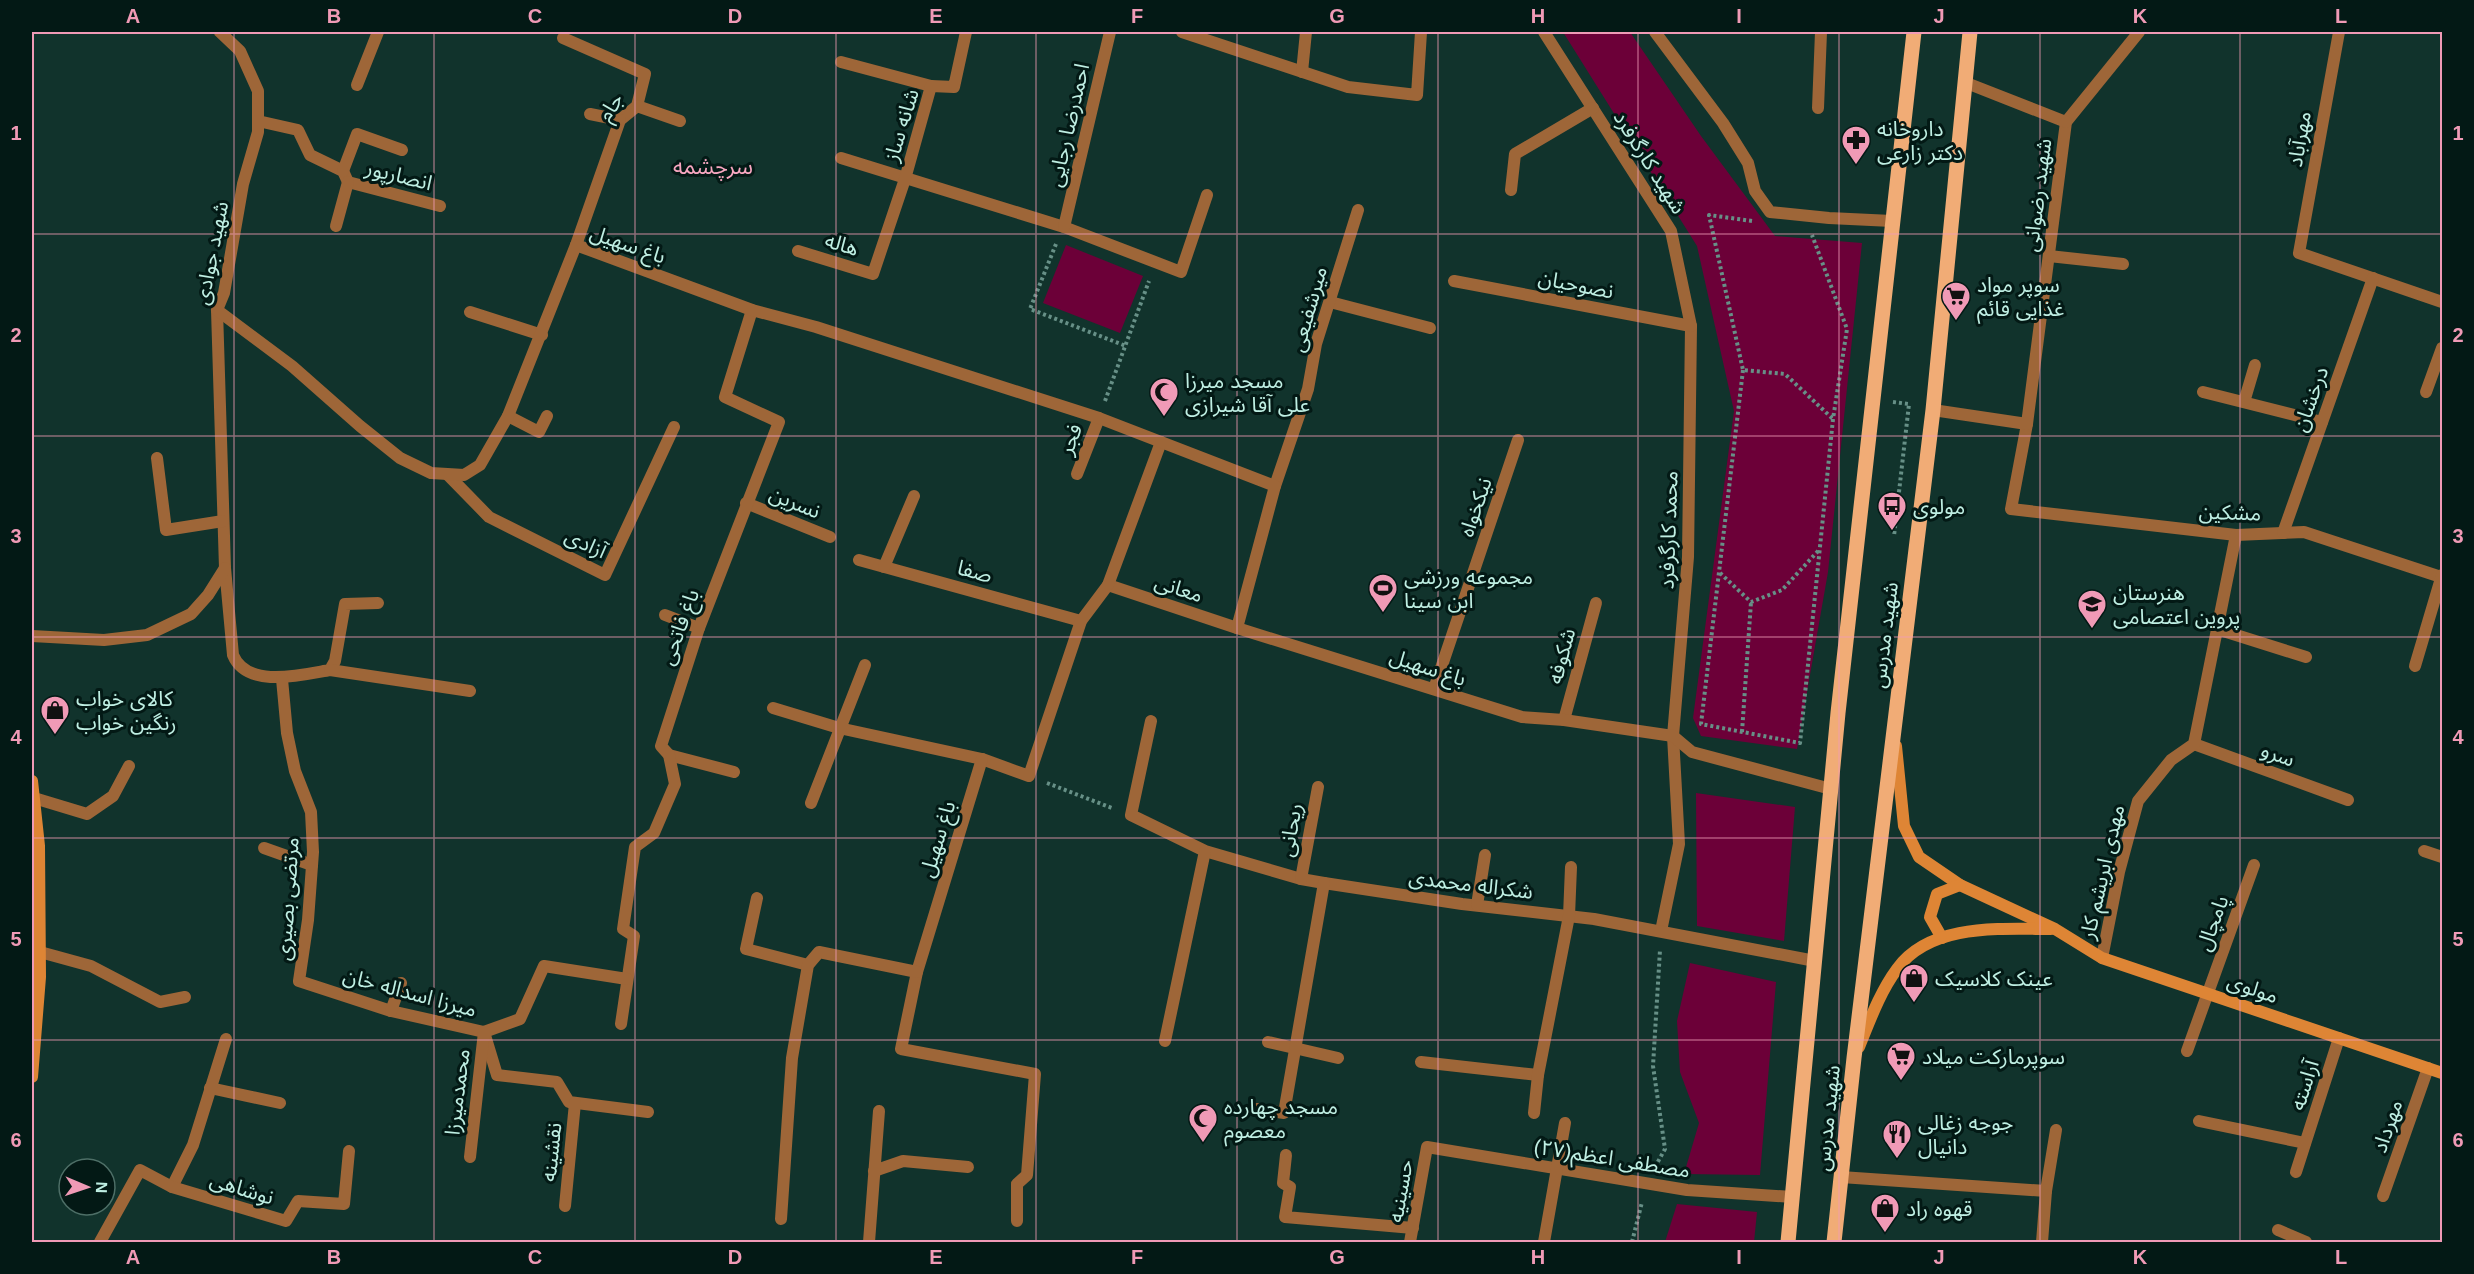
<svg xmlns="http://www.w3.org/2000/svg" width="2474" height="1274" viewBox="0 0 2474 1274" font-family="Helvetica,'Noto Sans Arabic',sans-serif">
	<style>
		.green { fill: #6c0038 }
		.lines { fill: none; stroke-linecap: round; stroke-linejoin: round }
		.path { stroke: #679087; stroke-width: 4; stroke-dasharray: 3 3; stroke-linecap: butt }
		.minor { stroke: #9e6638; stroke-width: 12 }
		.tertiary { stroke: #9e6638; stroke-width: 12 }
		.secondary { stroke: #de8535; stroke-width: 12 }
		.primary { stroke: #f1ac76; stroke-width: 15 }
		.grid { fill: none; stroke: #f09ab6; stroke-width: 1.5; stroke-opacity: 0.55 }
		.labels { text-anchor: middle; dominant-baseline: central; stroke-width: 6; stroke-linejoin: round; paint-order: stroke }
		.street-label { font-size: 21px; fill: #bfefe3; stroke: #031915 }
		.poi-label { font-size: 21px; fill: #bfefe3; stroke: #031915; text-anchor: start }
		.neighbourhood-label { font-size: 22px; fill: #f7a7c1; stroke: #031915 }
		.neatline { fill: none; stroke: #f09ab6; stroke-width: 2 }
		.grid-label { font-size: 20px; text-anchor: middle; font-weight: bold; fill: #f09ab6 }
	</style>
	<rect width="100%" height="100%" fill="#11332c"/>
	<g class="green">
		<path d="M1563,32H1630L1701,136L1775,236L1862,243L1828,572L1797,749L1701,736L1693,718L1734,411L1697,246Z"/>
		<path d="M1066,245L1143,276L1120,333L1043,303Z"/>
		<path d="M1696,793L1795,807L1784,941L1697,926Z"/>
		<path d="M1690,963L1776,982L1760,1175L1684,1174L1699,1123L1680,1072L1677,1021Z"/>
		<path d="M1677,1204L1757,1212L1754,1242H1665Z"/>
	</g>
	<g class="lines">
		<g class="path">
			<path d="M1752,221L1709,215L1743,370L1785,374L1833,419"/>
			<path d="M1056,244L1030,309L1126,346"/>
			<path d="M1743,370L1701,724L1800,743L1833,419L1847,329L1812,235"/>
			<path d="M1105,401L1149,281"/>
			<path d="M1893,402L1909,404L1894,536"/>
			<path d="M1720,573L1751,602L1782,590L1819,550"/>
			<path d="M1742,732L1751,602"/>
			<path d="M1047,783L1112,808"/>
			<path d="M1655,1167L1665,1149L1653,1066L1660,950"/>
			<path d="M1632,1242L1642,1202"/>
		</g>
		<g class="minor">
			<path d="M1182,32L1348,87L1417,95L1421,32"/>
			<path d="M1544,32L1671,231L1691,326L1688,557L1673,736L1679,844L1661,931"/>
			<path d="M1655,32L1723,123L1748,163L1755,191L1770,212L1829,218L1892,221"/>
			<path d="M2139,32L2066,122L2027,424L2011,509L2236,535L2304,532L2441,577"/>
			<path d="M2339,32L2299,253L2442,302"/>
			<path d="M563,38L645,74L637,106L620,120L576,245"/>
			<path d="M841,62L931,86"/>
			<path d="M1302,72L1306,32"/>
			<path d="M1964,82L2066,122"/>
			<path d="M357,85L378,32"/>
			<path d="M637,106L680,121"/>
			<path d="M1818,108L1821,32"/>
			<path d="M590,114L620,120"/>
			<path d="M258,121L298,130L310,155L343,171L348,182L440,206"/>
			<path d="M841,158L1064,227L1181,272L1207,195"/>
			<path d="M343,171L357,134L402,150"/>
			<path d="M1511,190L1515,154L1593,108"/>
			<path d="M336,226L348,182"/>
			<path d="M1064,227L1110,32"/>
			<path d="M798,251L873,274L905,179L931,86L954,87L966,32"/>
			<path d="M2049,256L2123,264"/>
			<path d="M1454,281L1691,326"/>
			<path d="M1330,302L1430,328"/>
			<path d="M217,310L225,568L233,655C247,689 301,675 330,670L335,661L345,604L378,603"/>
			<path d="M470,312L542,335"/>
			<path d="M2203,392L2322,422"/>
			<path d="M2426,392L2442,348"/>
			<path d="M2244,402L2255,365"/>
			<path d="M1933,410L2027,424"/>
			<path d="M508,416L539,432L547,416"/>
			<path d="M157,458L166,530L223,521"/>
			<path d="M1077,474L1099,418"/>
			<path d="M448,475L489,517L605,575L674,427"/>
			<path d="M1275,486L1308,389L1316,344L1358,210"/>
			<path d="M746,503L830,537"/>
			<path d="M2283,533L2373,278"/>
			<path d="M859,560L1081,621"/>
			<path d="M884,567L914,496"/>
			<path d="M1108,585L1237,628"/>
			<path d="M665,615L699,628"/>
			<path d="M2217,629L2306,657"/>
			<path d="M32,636L104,640L147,635L191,614L208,595L225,568"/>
			<path d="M2415,666L2442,575"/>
			<path d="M330,670L470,691"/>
			<path d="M282,679L287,733L295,771L311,812L313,852L308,920L299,981L391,1011L484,1032L497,1075L557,1082L569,1102L648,1112"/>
			<path d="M1434,689L1518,440"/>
			<path d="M773,708L839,728L982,759L1029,776L1081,621L1108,585L1161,442"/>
			<path d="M1564,720L1596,603"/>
			<path d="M1151,721L1131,815L1205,851L1301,879L1324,883L1462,904L1594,919L1815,961"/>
			<path d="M2194,744L2348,800"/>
			<path d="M669,755L734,772"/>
			<path d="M982,759L917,972L901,1049L1035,1074L1027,1175L1017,1184V1221"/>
			<path d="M34,798L87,814L113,796L129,766"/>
			<path d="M811,803L865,665"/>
			<path d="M264,848L312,865"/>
			<path d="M2424,851L2442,857"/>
			<path d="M1301,879L1318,787"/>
			<path d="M757,898L746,949L808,965"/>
			<path d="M1477,905L1485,855"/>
			<path d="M40,952L91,966L160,1002L185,997"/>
			<path d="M2102,958L2119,872L2138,801L2171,760L2194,744L2236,535"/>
			<path d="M391,1011L401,983"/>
			<path d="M621,1024L634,936L623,929L635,847L654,833L675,784L669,755L661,746L699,628L779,422L725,397L752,310"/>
			<path d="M1165,1041L1205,851"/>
			<path d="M1268,1042L1338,1058"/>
			<path d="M2187,1051L2254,865"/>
			<path d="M1421,1062L1538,1075"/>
			<path d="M210,1088L280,1103"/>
			<path d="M1257,1109L1284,1113L1324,883"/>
			<path d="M1534,1113L1538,1075L1569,916L1571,867"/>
			<path d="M2199,1121L2305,1143"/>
			<path d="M1286,1155L1283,1183L1290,1187L1285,1217L1413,1228"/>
			<path d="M470,1157L484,1032L520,1019L544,966L627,979"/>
			<path d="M874,1171L903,1161L968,1167"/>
			<path d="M2296,1172L2339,1038"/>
			<path d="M1841,1177L2046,1191"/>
			<path d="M172,1187L193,1145L226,1039"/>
			<path d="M2383,1196L2428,1068"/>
			<path d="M565,1206L575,1103"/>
			<path d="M781,1219L792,1058L808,965L819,952L917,972"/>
			<path d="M2278,1230L2306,1242"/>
			<path d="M100,1242L140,1170L172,1187L286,1221L298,1201L344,1204L349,1151"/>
			<path d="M869,1242L879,1111"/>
			<path d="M1410,1242L1427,1147L1687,1190L1793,1197"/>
			<path d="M1544,1242L1565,1123"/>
			<path d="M2042,1242L2046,1191L2056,1130"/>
		</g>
		<path class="tertiary" d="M220,32L240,51L258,91V132L243,184L224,293L217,310L292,366L360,426L400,458L431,473L464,475L480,465L508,416L576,245L752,310L816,327L1099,418L1275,486L1237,628L1522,717L1564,720L1673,736L1692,752L1831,789"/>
		<g class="secondary">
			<path d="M1896,746L1904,826L1919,857L1960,885L2055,929L2102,958L2442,1073"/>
			<path d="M32,781L39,846L40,977L32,1077"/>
			<path d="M1942,938L1930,917L1937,894L1960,885"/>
			<path d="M1859,1047C1870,1020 1880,992 1897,969C1930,923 2001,929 2051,929"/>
		</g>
		<g class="primary">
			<path d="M1788,1242L1838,713L1914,32"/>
			<path d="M1834,1242L1854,1058L1933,410L1970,32"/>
		</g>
	</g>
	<path class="grid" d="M234,32V1242M434,32V1242M635,32V1242M836,32V1242M1036,32V1242M1237,32V1242M1438,32V1242M1638,32V1242M1839,32V1242M2040,32V1242M2240,32V1242M32,234H2442M32,436H2442M32,637H2442M32,838H2442M32,1040H2442"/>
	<defs>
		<g id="pharmacy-pin" transform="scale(1.5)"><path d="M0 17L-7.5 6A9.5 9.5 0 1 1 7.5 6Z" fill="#f09ab6" stroke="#031915"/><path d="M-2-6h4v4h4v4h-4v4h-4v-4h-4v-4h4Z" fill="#111"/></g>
		<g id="supermarket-pin" transform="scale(1.5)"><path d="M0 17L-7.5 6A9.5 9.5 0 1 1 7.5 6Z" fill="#f09ab6" stroke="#031915"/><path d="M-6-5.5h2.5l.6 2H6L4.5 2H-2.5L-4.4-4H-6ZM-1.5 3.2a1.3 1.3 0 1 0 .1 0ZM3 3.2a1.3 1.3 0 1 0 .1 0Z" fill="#111"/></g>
		<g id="mosque-pin" transform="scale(1.5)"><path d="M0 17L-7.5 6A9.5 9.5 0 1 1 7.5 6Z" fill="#f09ab6" stroke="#031915"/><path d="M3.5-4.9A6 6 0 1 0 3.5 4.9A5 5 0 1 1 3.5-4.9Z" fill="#111"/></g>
		<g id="bus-pin" transform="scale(1.5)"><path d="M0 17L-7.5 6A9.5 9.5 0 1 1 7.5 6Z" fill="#f09ab6" stroke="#031915"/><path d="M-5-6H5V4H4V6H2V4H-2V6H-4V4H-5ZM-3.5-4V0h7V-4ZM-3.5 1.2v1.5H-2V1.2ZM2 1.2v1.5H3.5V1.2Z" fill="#111"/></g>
		<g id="stadium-pin" transform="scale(1.5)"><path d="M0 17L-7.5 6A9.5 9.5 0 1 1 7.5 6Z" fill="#f09ab6" stroke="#031915"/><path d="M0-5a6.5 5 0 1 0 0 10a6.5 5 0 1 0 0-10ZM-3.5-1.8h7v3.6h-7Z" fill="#111"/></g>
		<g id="school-pin" transform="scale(1.5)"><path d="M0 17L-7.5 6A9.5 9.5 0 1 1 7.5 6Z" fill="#f09ab6" stroke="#031915"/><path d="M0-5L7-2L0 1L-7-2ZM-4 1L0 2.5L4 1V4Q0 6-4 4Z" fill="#111"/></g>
		<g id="shop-pin" transform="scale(1.5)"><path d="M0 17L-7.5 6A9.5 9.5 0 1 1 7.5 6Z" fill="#f09ab6" stroke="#031915"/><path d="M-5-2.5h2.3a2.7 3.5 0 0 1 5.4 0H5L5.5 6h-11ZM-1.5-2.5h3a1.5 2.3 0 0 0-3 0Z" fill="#111"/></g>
		<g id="restaurant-pin" transform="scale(1.5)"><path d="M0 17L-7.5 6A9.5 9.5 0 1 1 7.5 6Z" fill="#f09ab6" stroke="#031915"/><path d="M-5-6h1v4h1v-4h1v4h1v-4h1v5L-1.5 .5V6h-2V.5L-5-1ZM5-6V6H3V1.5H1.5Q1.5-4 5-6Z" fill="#111"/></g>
	</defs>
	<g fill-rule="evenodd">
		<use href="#pharmacy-pin" x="1856" y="140"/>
		<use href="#supermarket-pin" x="1956" y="296"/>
		<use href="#mosque-pin" x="1164" y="392"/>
		<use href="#bus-pin" x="1892" y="506"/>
		<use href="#stadium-pin" x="1383" y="588"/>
		<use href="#school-pin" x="2092" y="604"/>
		<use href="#shop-pin" x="55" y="710"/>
		<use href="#shop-pin" x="1914" y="978"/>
		<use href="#supermarket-pin" x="1901" y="1056"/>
		<use href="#mosque-pin" x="1203" y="1118"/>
		<use href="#restaurant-pin" x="1897" y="1134"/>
		<use href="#shop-pin" x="1885" y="1208"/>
	</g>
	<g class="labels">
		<g class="street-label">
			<text transform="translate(610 107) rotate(-58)">جام</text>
			<text transform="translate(901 125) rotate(-73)">شانه ساز</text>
			<text transform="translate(1068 125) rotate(-77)">احمدرضا رجایی</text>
			<text transform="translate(2299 139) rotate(-80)">مهرآباد</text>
			<text transform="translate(1650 162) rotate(58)">شهید کارگرفرد</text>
			<text transform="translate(399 175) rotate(14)">انصارپور</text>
			<text transform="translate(2037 195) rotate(-83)">شهید رضوانی</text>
			<text transform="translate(628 244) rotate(19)">باغ سهیل</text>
			<text transform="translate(842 244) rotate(17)">هاله</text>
			<text transform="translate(211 253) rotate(-79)">شهید جوادی</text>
			<text transform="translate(1576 284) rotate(11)">نصوحیان</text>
			<text transform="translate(1308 309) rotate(-74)">میرشفیعی</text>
			<text transform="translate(2310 399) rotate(-70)">درخشان</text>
			<text transform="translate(1070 439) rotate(-69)">فجر</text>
			<text transform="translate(795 502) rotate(22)">نسرین</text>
			<text transform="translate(1475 507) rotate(-71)">نیکخواه</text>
			<text transform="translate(2230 512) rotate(2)">مشکین</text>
			<text transform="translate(1668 530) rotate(-88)">محمد کارگرفرد</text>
			<text transform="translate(586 543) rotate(25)">آزادی</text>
			<text transform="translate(975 571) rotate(15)">صفا</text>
			<text transform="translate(1179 588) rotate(18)">معانی</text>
			<text transform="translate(679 627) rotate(-70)">باغ فاتحی</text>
			<text transform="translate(1884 635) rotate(-83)">شهید مدرس</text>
			<text transform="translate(1561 656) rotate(-75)">شکوفه</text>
			<text transform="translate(1428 667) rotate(18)">باغ سهیل</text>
			<text transform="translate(2278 754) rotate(20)">سرو</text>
			<text transform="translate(1290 830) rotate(-80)">ریحانی</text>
			<text transform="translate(937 839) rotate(-73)">باغ سهیل</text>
			<text transform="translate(2102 872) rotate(-77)">مهدی ابریشم کار</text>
			<text transform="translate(1471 884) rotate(7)">شکراله محمدی</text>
			<text transform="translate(287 899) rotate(-86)">مرتضی بصیری</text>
			<text transform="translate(2212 923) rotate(-70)">پامچال</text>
			<text transform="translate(2253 988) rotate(19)">مولوی</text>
			<text transform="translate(410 992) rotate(15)">میرزا اسداله خان</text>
			<text transform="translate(2304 1085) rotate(-72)">آراسته</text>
			<text transform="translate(457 1092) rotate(-83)">محمدمیرزا</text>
			<text transform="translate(1827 1118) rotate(-84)">شهید مدرس</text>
			<text transform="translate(2387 1126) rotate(-71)">مهرداد</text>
			<text transform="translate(551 1152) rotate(-84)">نقشینه</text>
			<text transform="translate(1612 1158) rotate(9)">مصطفی اعظم(۲۷)</text>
			<text transform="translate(242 1188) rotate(17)">نوشاهی</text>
			<text transform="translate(1400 1191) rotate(-80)">حسینیه</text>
		</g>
		<g class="poi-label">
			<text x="1877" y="128">داروخانه<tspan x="1877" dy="24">دکتر زارعی</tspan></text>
			<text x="1977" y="284">سوپر مواد<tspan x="1977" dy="24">غذایی قائم</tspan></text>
			<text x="1185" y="380">مسجد میرزا<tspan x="1185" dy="24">علی آقا شیرازی</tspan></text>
			<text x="1913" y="506">مولوی</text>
			<text x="1404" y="576">مجموعه ورزشی<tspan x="1404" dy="24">ابن سینا</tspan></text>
			<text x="2113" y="592">هنرستان<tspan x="2113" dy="24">پروین اعتصامی</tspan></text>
			<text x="76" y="698">کالای خواب<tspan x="76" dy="24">رنگین خواب</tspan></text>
			<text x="1935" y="978">عینک کلاسیک</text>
			<text x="1922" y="1056">سوپرمارکت میلاد</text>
			<text x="1224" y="1106">مسجد چهارده<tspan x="1224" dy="24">معصوم</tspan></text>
			<text x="1918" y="1122">جوجه زغالی<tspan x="1918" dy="24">دانیال</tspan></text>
			<text x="1906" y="1208">قهوه راد</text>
		</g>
		<g class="neighbourhood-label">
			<text x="713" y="166">سرچشمه</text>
		</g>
	</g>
	<rect width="2474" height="1274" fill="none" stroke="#031915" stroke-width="66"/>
	<g transform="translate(87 1187) rotate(92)"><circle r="28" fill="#031915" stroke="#4e6f67" stroke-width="1.5"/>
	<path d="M0-4.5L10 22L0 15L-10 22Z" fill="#f09ab6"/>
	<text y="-9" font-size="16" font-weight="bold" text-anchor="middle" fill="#bfefe3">N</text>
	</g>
	<rect x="33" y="33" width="2408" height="1208" class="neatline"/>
	<g class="grid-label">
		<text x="133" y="23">A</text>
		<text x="334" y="23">B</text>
		<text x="535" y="23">C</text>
		<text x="735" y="23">D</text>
		<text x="936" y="23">E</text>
		<text x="1137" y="23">F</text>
		<text x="1337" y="23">G</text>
		<text x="1538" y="23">H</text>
		<text x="1739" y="23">I</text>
		<text x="1939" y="23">J</text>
		<text x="2140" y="23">K</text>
		<text x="2341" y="23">L</text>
		<text x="16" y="140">1</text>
		<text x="2458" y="140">1</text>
		<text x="16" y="342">2</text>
		<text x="2458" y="342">2</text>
		<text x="16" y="543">3</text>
		<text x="2458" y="543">3</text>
		<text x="16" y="744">4</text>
		<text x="2458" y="744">4</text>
		<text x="16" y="946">5</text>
		<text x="2458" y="946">5</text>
		<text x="16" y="1147">6</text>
		<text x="2458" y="1147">6</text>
		<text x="133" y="1264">A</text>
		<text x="334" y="1264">B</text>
		<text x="535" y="1264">C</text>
		<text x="735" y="1264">D</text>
		<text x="936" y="1264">E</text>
		<text x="1137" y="1264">F</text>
		<text x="1337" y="1264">G</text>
		<text x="1538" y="1264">H</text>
		<text x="1739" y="1264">I</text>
		<text x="1939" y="1264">J</text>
		<text x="2140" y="1264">K</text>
		<text x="2341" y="1264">L</text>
	</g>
</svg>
